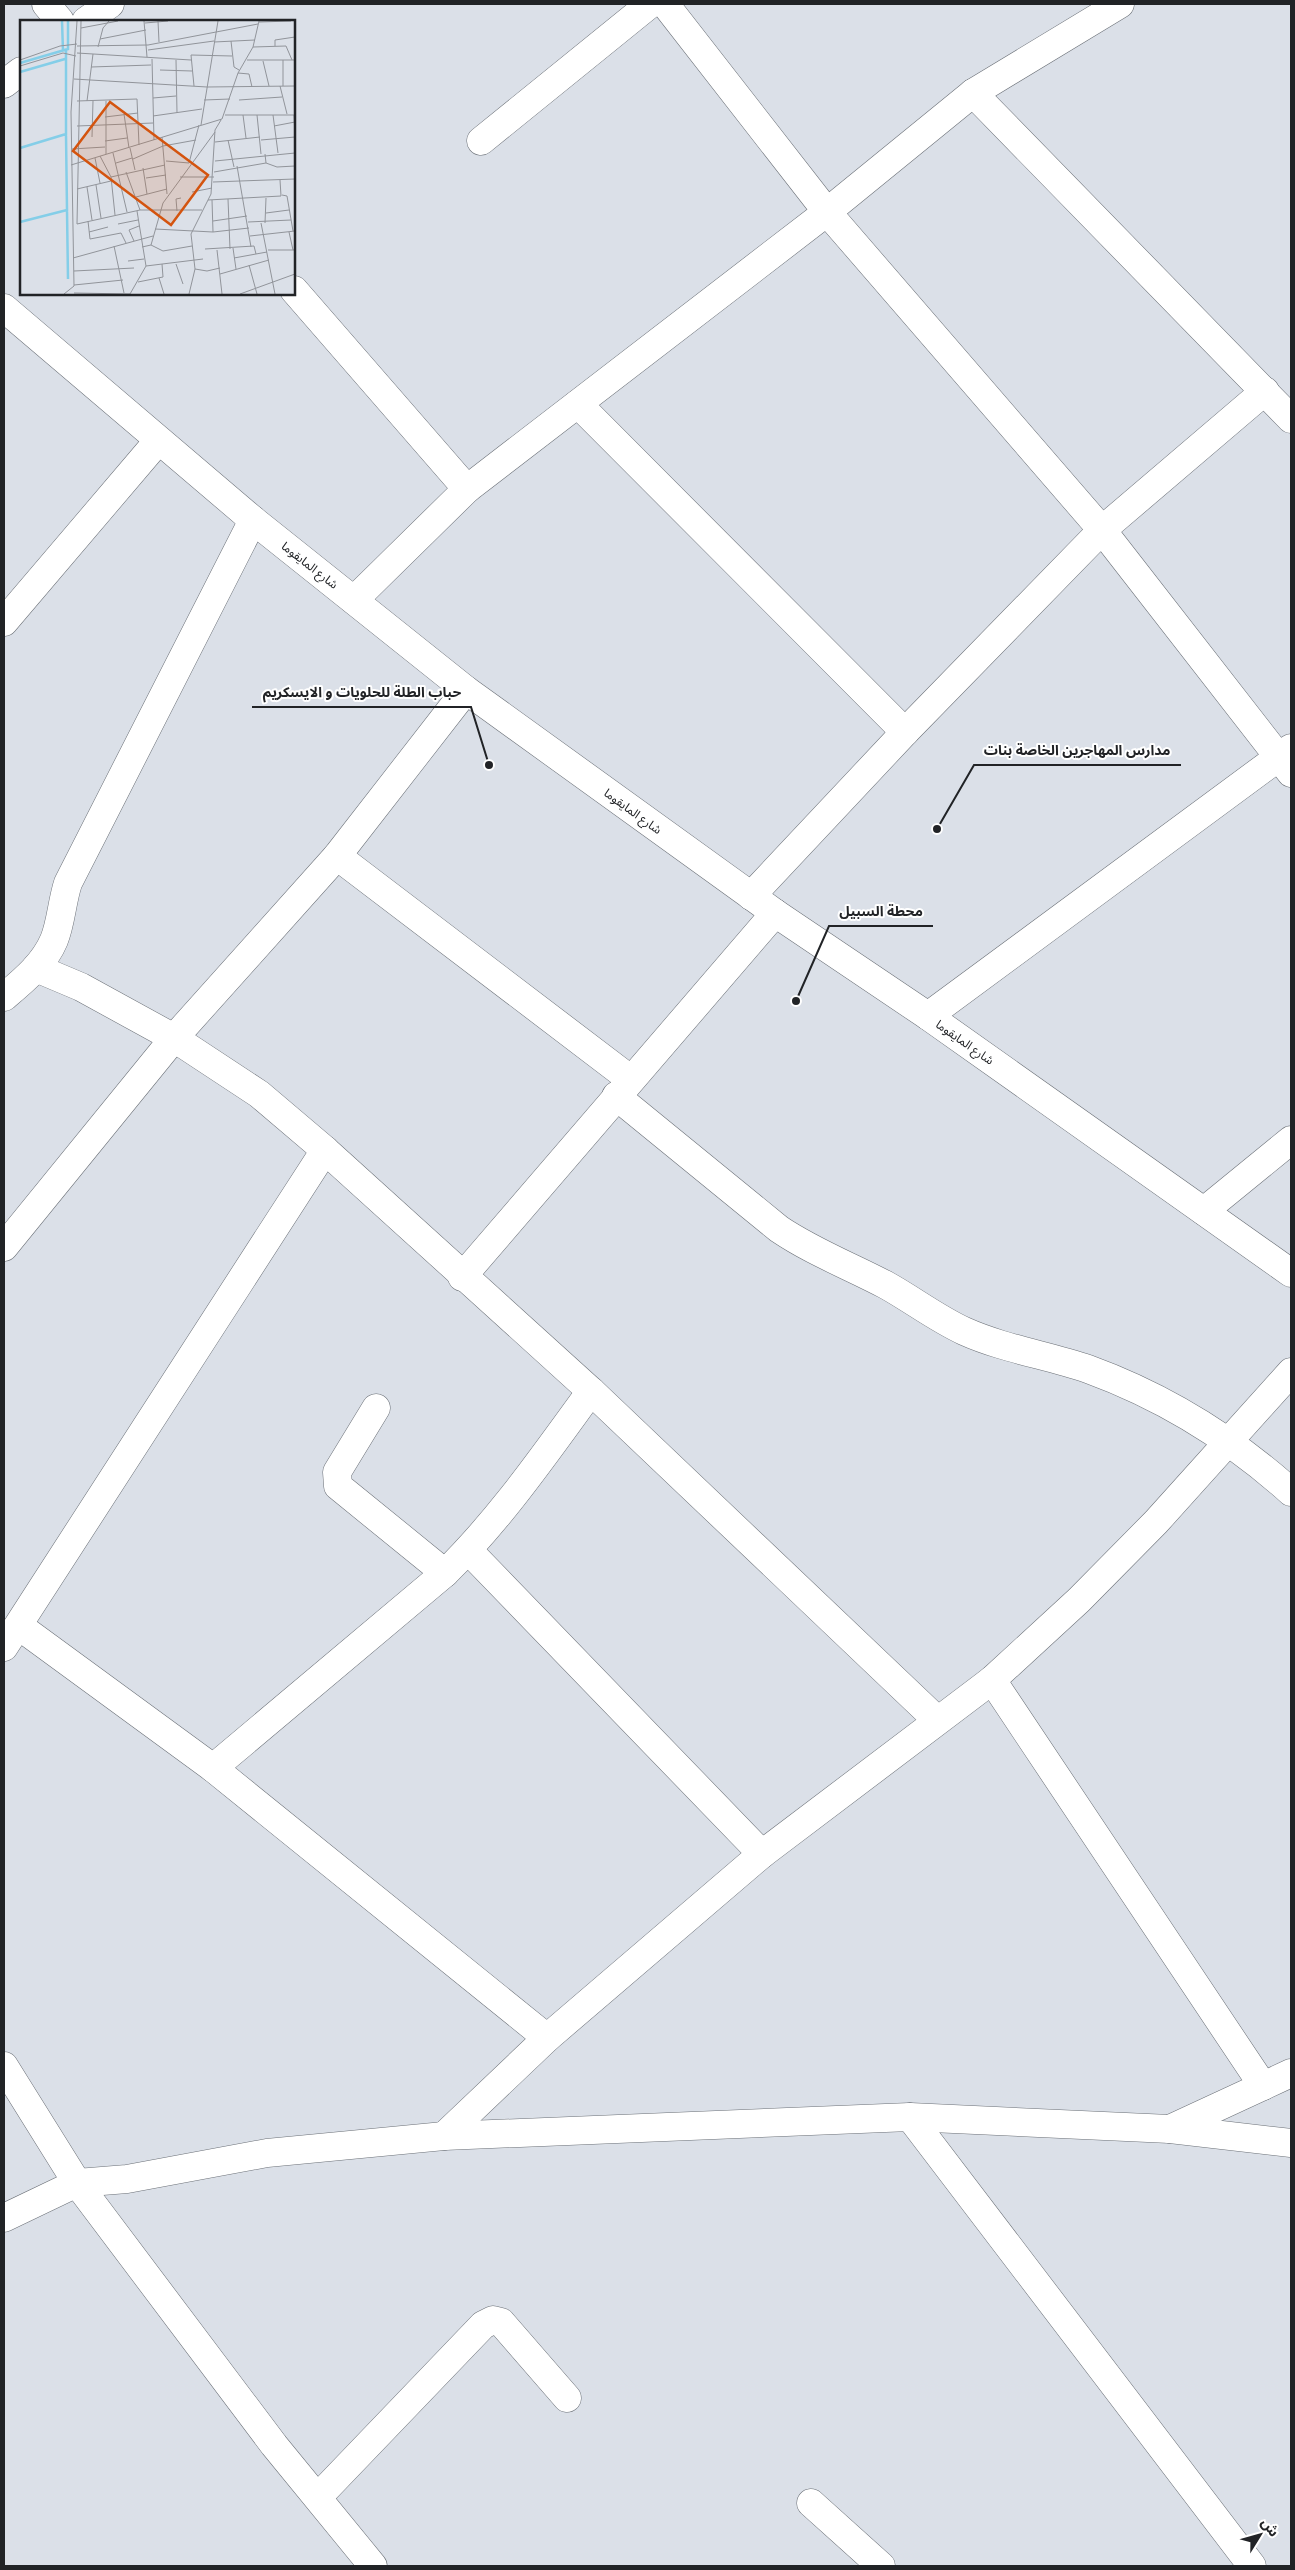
<svg xmlns="http://www.w3.org/2000/svg" width="1295" height="2570" viewBox="0 0 1295 2570" font-family="'Golos Text','Noto Sans Arabic',sans-serif">
	<style>
		.lines { fill: none; stroke-linecap: round; stroke-linejoin: round }
		.minor-casing { stroke: #6b7077; stroke-width: 29 }
		.tertiary-casing { stroke: #6b7077; stroke-width: 29 }
		.minor { stroke: #fff; stroke-width: 28 }
		.tertiary { stroke: #fff; stroke-width: 28 }
		.labels { text-anchor: middle; dominant-baseline: central; stroke-width: 4; stroke-linejoin: round; paint-order: stroke }
		.street-label { font-size: 12px; fill: #212326; stroke: #fff }
		.inset-river { fill: none; stroke: #84cee8; stroke-width: 2.5 }
		.inset-road { fill: none; stroke: #91949a; stroke-width: 1 }
		.view { fill: #d4540f; fill-opacity: 0.15; stroke: #d4540f; stroke-width: 2.5 }
		.inset-edge { fill: none; stroke: #212326; stroke-width: 2.5 }
		.leader { fill: none; stroke: #212326; stroke-width: 2 }
		.callout-dot { fill: #212326; stroke: #fff; stroke-width: 2 }
		.callout-label { font-size: 14px; text-anchor: middle; font-weight: bold; fill: #212326; stroke: #fff; stroke-width: 4; stroke-linejoin: round; paint-order: stroke }
	</style>
	<rect width="100%" height="100%" fill="#dbe0e8"/>
	<g class="lines">
		<g class="minor-casing">
			<g id="minor">
				<path d="M46,4L60,21"/>
				<path d="M665,4L827,212L1102,530L1291,773"/>
				<path d="M86,21L110,4"/>
				<path d="M4,84L21,71"/>
				<path d="M973,93L1291,419"/>
				<path d="M481,141L650,4"/>
				<path d="M294,290L467,489"/>
				<path d="M578,404L905,732"/>
				<path d="M354,600L467,489L827,212L973,93L1120,4"/>
				<path d="M4,622L158,441"/>
				<path d="M337,856L630,1079"/>
				<path d="M751,896L905,732L1102,530L1265,391"/>
				<path d="M36,968L81,987L174,1038L259,1094L325,1150L591,1391L937,1720"/>
				<path d="M4,997C23,981 44,964 54,940C61,923 62,901 68,883L253,520"/>
				<path d="M928,1016L1291,748"/>
				<path d="M616,1096L779,1229C813,1252 850,1266 886,1285C913,1300 936,1318 964,1331C1004,1349 1047,1355 1088,1369C1162,1396 1232,1439 1291,1492"/>
				<path d="M1204,1211L1291,1140"/>
				<path d="M4,1247L174,1038L337,856L466,690"/>
				<path d="M462,1277L775,913"/>
				<path d="M376,1408L337,1472L338,1486L445,1573"/>
				<path d="M468,1550L762,1854"/>
				<path d="M19,1626L213,1768L547,2038"/>
				<path d="M4,1647L325,1150"/>
				<path d="M992,1680L1263,2086L1170,2129"/>
				<path d="M213,1768L445,1573C501,1518 545,1454 591,1391"/>
				<path d="M4,2066L77,2183L274,2445L373,2566"/>
				<path d="M1263,2086L1291,2073"/>
				<path d="M910,2117L1252,2566"/>
				<path d="M444,2136L547,2038L762,1854L992,1680L1079,1600L1156,1522L1291,1372"/>
				<path d="M4,2218L77,2183L127,2179L267,2153L444,2136L910,2117L1170,2129L1291,2143"/>
				<path d="M318,2497L483,2325L493,2320L501,2322L567,2398"/>
				<path d="M811,2503L881,2566"/>
			</g>
		</g>
		<g class="tertiary-casing">
			<path id="tertiary" d="M4,308L253,520L466,690L775,913L928,1016L1291,1273"/>
		</g>
		<use href="#minor" class="minor"/>
		<use href="#tertiary" class="tertiary"/>
	</g>
	<g class="labels">
		<g class="street-label">
			<text transform="translate(310 565) rotate(38)">شارع المايقوما</text>
			<text transform="translate(633 811) rotate(36)">شارع المايقوما</text>
			<text transform="translate(965 1042) rotate(35)">شارع المايقوما</text>
		</g>
	</g>
	<g transform="translate(20 20)">
		<rect width="275" height="275" fill="#dbe0e8"/>
		<path class="inset-river" d="M42,1L43,31M0,43L48,29V1M0,52L45,39M0,128L46,114V30M47,191L48,259M0,202L47,190L46,115"/>
		<path class="inset-road" d="M124,1L127,37M138,1L139,22M239,2L271,1M125,3L148,1M61,8L98,1M80,19L126,10M211,21L214,47L219,50M194,22L235,20M57,26L128,25L238,4M255,26V20L275,17M78,27L83,8L89,1M233,27L266,26L272,40M128,30L194,21M57,33L171,40M132,39L134,120M0,40L40,26L57,24M156,40L157,93M227,40H275M263,40V66M243,41L249,66M0,46L43,33L56,36M71,47L131,45M140,50L172,51M218,53L229,54L232,67M54,59L187,67L275,66M174,66L171,35L212,36M260,66L267,94M133,78L156,76M184,80L210,79M219,80L262,77M57,81L117,79L119,125M67,81L73,34M104,94L109,128M205,95H275M223,95L226,118M237,95L241,134M253,95L258,133M274,95L275,116M133,96L182,89M85,97L118,93M181,105L198,1M57,106L133,103M254,106L275,102M72,117L73,81M142,117L147,174M208,120L214,147M241,120L275,117M85,121L107,118M195,122L240,117M110,128L115,150M52,129L85,127M93,133L107,192M86,134V81M80,136L91,157L95,195M75,138L80,163M113,139L143,126L176,120M146,141L169,143M195,141L275,133M96,143L112,138M169,143L179,105M246,143L257,147L275,146M51,145L202,99L218,53L233,27L239,1M217,146L231,227M123,148L127,174M106,152L120,190M194,152L246,143L245,134M91,157L145,145M160,157H194M126,158L146,155M193,162L275,159M76,165L81,198M67,167L72,200M57,169L91,161M172,172L192,168M262,175L267,176L273,211M116,177L147,169M208,179L210,229M188,180L261,176L260,160M192,180L193,212M157,191L156,179L161,178M246,193L269,190M68,201L70,219L101,213L106,223M193,201L227,196M228,202L271,200M241,203L255,274M245,203L246,178M57,204L61,1M57,204L120,190H182M98,204L118,200M135,209L193,212L229,208M69,212L88,207M269,212L273,230M230,216L275,211M114,221L109,210L119,206M131,225L143,231L172,226M94,226L104,273M122,227L131,225L143,183L195,112M213,228L216,249M185,229L234,226L236,234M197,230L202,274M248,230H275M53,238L133,216M214,238L247,232M108,241L124,239M156,244L163,264M229,245L237,274M126,246L183,239M175,249L187,251L200,248M54,251L114,248M200,254L249,240M139,258L144,274M118,262L143,257L142,244M54,265L103,260M54,273L110,274M44,274L54,266L51,92L57,1M110,274L126,246L117,191M169,274L175,249L171,214L191,174L195,110L201,100M220,274L275,254"/>
		<path class="view" d="M90,82L188,155L151,205L53,131Z"/>
		<rect width="275" height="275" class="inset-edge"/>
	</g>
	<path class="leader" d="M489 765L471 707H252M937 829L974 765H1181M796 1001L829 926H933"/>
	<g class="callout-dot">
		<circle cx="489" cy="765" r="5"/>
		<circle cx="937" cy="829" r="5"/>
		<circle cx="796" cy="1001" r="5"/>
	</g>
	<g class="callout-label">
		<text x="362" y="697">حباب الطلة للحلويات و الايسكريم</text>
		<text x="1077" y="755">مدارس المهاجرين الخاصة بنات</text>
		<text x="881" y="916">محطة السبيل</text>
	</g>
	<rect width="1295" height="2570" fill="none" stroke="#212326" stroke-width="10"/>
	<g transform="translate(1260 2535) rotate(53)" stroke="#ffffff" stroke-width="4" paint-order="stroke">
	<path d="M0-4L9 19L0 12L-9 19Z" fill="#212326"/>
	<text y="-8" font-size="14" font-weight="bold" text-anchor="middle" fill="#212326">ش</text>
	</g>
</svg>
